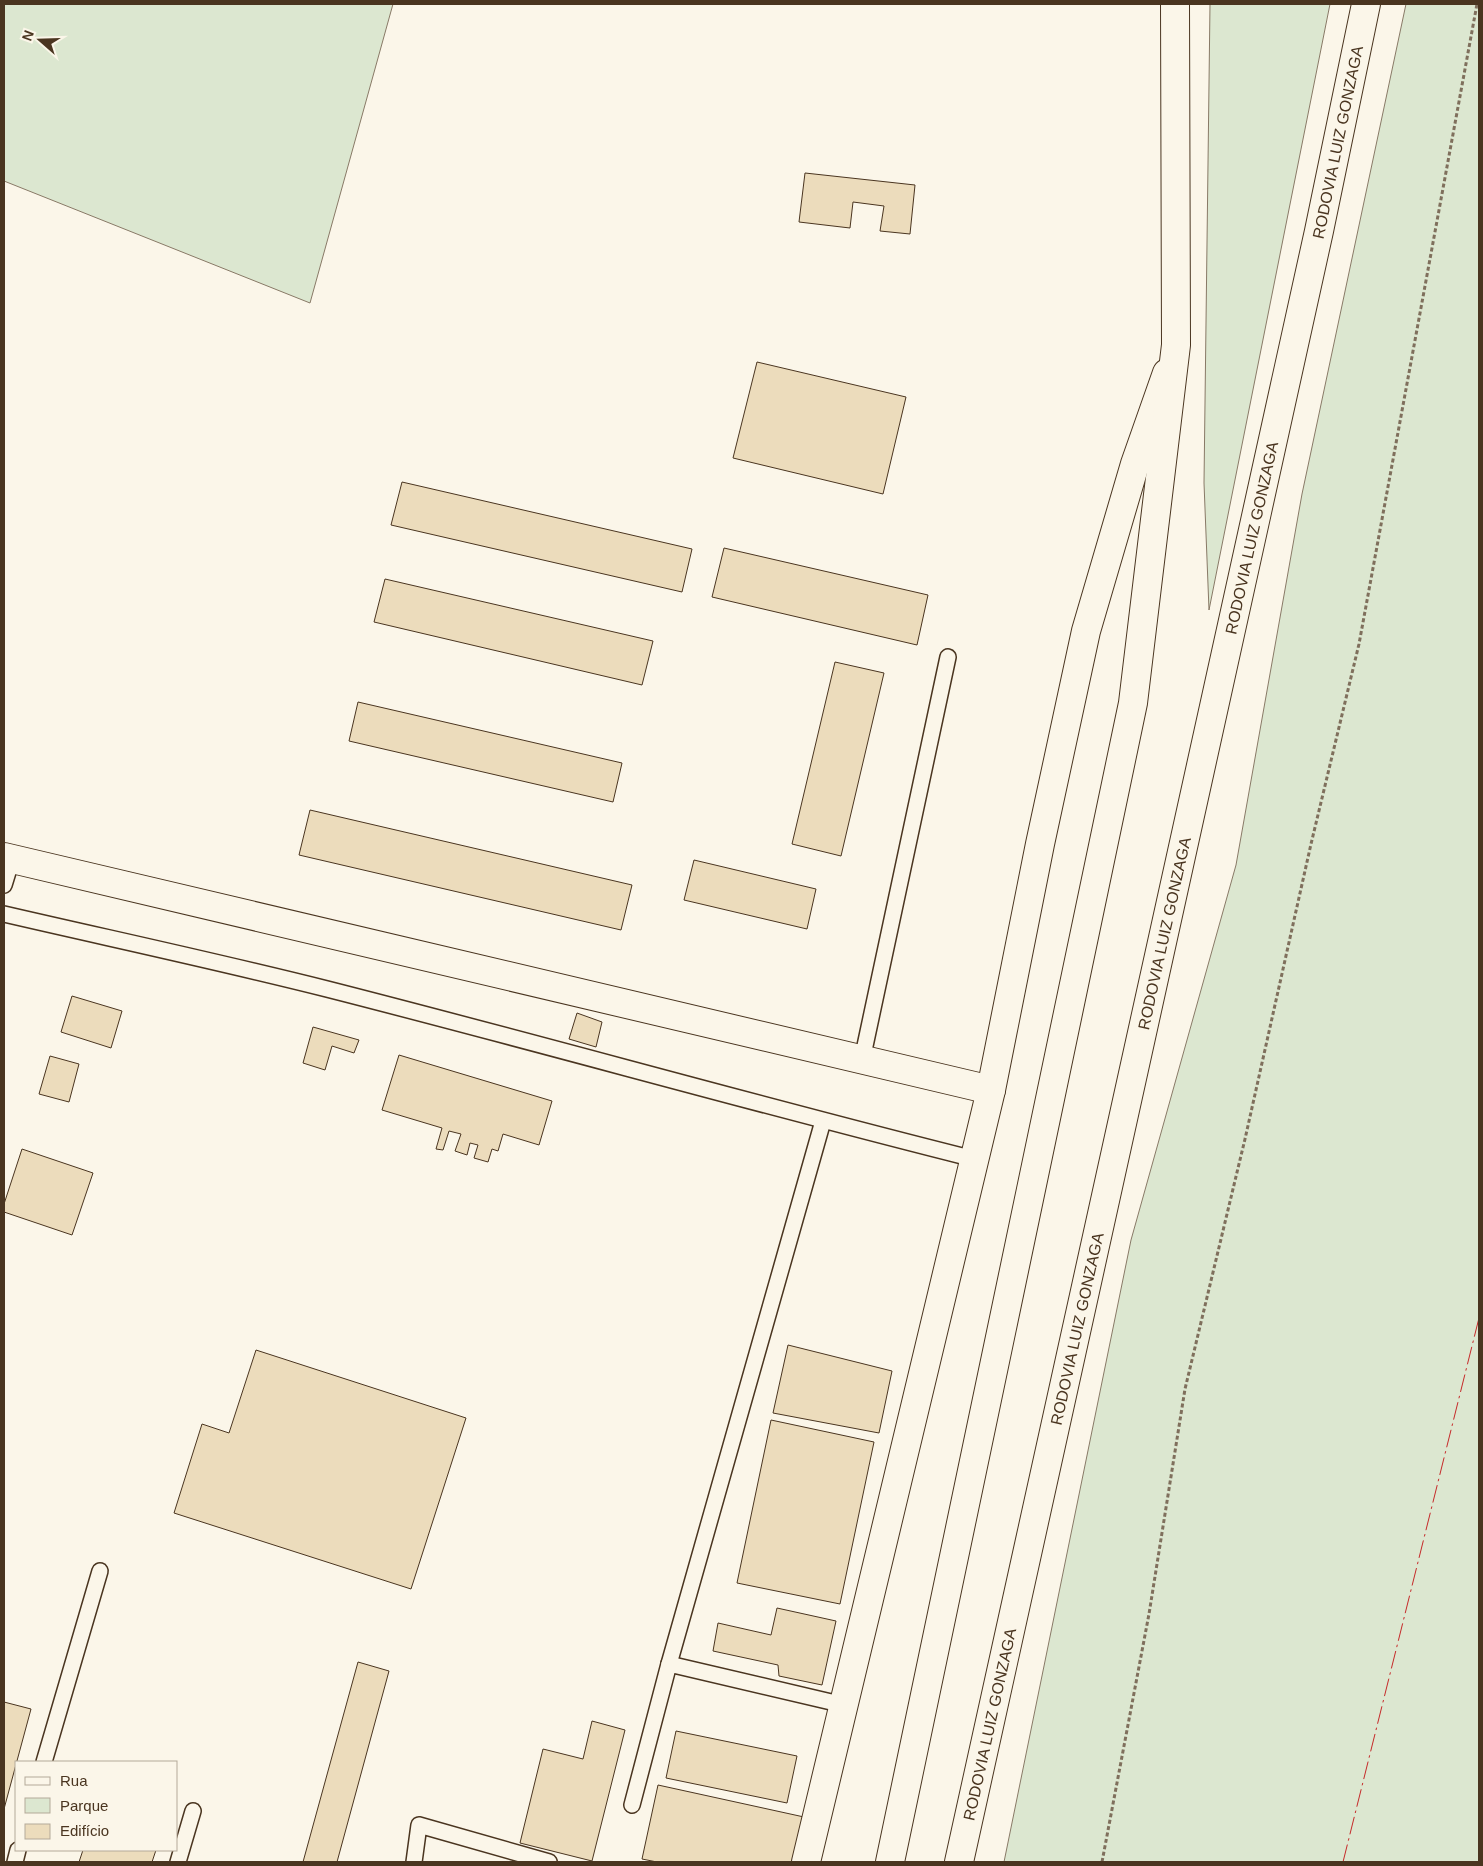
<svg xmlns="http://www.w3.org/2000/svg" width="1483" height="1866" viewBox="0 0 1483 1866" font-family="Helvetica,sans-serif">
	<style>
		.green { fill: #dce7d0; stroke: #887966 }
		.building { fill: #ecdcbc; stroke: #4a3520 }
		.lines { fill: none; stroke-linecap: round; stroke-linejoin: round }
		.service-casing { stroke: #4a3520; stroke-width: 18 }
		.minor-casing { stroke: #4a3520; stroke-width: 30 }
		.primary-casing { stroke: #4a3520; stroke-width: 30 }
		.trunk-casing { stroke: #4a3520; stroke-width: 30 }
		.path { stroke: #7f6f5c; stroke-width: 3; stroke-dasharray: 4 2.5; stroke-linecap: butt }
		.service { stroke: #fbf6e9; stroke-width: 15 }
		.minor { stroke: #fbf6e9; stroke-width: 28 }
		.primary { stroke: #fbf6e9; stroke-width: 28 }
		.trunk { stroke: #fbf6e9; stroke-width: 28 }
		.power { stroke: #c62828; stroke-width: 1; stroke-dasharray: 18 4 2.5 4; stroke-linecap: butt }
		.labels { text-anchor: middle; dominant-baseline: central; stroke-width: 4; stroke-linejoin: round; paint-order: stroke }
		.street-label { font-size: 16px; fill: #4a3520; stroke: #fbf6e9 }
	</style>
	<rect width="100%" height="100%" fill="#fbf6e9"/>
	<g class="green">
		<path d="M4,4H393L310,303L4,181Z"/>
		<path d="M1210,4H1330L1209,610L1204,483Z"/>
		<path d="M1406,4H1479V1862H1004L1131,1240L1236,865L1302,494Z"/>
	</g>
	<g class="building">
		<path d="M805,173L915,185L910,234L880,231L884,206L853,202L850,228L799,222Z"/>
		<path d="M757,362L906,397L883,494L733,458Z"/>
		<path d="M402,482L692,549L682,592L391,525Z"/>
		<path d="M724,548L928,595L917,645L712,597Z"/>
		<path d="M385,579L653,641L642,685L374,622Z"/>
		<path d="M835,662L884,673L841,856L792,844Z"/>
		<path d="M358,702L622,763L613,802L349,741Z"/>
		<path d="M310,810L632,885L621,930L299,855Z"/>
		<path d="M694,860L816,889L807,929L684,900Z"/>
		<path d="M72,996L122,1011L111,1048L61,1032Z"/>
		<path d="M577,1013L602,1022L596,1047L569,1039Z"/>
		<path d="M313,1027L359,1040L354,1053L332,1046L325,1070L303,1063Z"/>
		<path d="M399,1055L552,1101L539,1145L503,1134L498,1151L492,1149L488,1162L474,1158L478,1145L470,1143L467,1155L455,1151L461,1134L449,1131L443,1150L436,1149L442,1128L382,1110Z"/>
		<path d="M50,1056L79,1064L69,1102L39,1094Z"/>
		<path d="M22,1149L93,1173L72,1235L4,1212V1204Z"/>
		<path d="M788,1345L892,1371L879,1433L773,1413Z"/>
		<path d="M256,1350L466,1418L411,1589L174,1513L202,1424L229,1433Z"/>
		<path d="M771,1420L874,1442L840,1604L737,1583Z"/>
		<path d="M777,1608L836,1621L822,1685L779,1676L778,1665L713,1651L718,1623L771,1635Z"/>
		<path d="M358,1662L389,1671L337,1862H303Z"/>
		<path d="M4,1702L31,1709L4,1809Z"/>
		<path d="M592,1721L625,1730L592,1861L520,1843L543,1749L583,1759Z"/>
		<path d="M676,1731L797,1756L787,1803L666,1778Z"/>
		<path d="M658,1785L804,1817L794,1862H657L642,1859Z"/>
		<path d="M83,1850H156L152,1862H79Z"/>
	</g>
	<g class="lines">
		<g class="service-casing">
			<g id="service">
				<path d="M4,885L12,859"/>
				<path d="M4,914C112,939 220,962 327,989C543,1044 758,1105 974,1159"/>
				<path d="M862,1060L948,657"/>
				<path d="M669,1664L823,1121"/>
				<path d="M44,1762L100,1571"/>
				<path d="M632,1805L669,1664L844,1705"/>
				<path d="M15,1862L18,1850"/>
				<path d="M178,1862L193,1811"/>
				<path d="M414,1862L419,1825L549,1862"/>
			</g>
		</g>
		<g class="minor-casing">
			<path id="minor" d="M4,857L991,1090"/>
		</g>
		<g class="primary-casing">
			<path id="primary" d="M806,1862L991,1090L1040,844L1086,631L1135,464L1167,373"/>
		</g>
		<g class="trunk-casing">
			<g id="trunk">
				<path d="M890,1862L1133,703L1176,345L1175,4"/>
				<path id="s1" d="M959,1862L1319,231L1366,4"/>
			</g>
		</g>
		<path class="path" d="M1102,1862L1149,1614L1185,1389L1245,1139L1311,844L1359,644L1477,4"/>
		<use href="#service" class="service"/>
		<use href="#minor" class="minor"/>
		<use href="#primary" class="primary"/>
		<use href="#trunk" class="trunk"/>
		<path class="power" d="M1343,1862L1479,1318"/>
	</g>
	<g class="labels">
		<g class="street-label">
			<text stroke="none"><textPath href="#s1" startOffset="1761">RODOVIA LUIZ GONZAGA</textPath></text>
			<text stroke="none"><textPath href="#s1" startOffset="1356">RODOVIA LUIZ GONZAGA</textPath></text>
			<text stroke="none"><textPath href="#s1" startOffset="951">RODOVIA LUIZ GONZAGA</textPath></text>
			<text stroke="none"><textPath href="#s1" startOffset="546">RODOVIA LUIZ GONZAGA</textPath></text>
			<text stroke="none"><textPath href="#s1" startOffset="141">RODOVIA LUIZ GONZAGA</textPath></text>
		</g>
	</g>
	<rect width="1483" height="1866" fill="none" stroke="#4a3520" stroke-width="10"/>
	<rect x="15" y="1761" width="162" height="90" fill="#fbf6e9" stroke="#b4a999"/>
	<rect x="25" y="1777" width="25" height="8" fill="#fbf6e9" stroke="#b4a999"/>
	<text x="60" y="1786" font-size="15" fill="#4a3520">Rua</text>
	<rect x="25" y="1798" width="25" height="15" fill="#dce7d0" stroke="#b4a999"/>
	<text x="60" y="1811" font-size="15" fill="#4a3520">Parque</text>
	<rect x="25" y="1824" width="25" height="15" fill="#ecdcbc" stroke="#b4a999"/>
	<text x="60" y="1836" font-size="15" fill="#4a3520">Edifício</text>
	<g transform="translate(40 40) rotate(290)" stroke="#fbf6e9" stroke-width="4" paint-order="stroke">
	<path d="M0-4L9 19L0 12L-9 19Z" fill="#4a3520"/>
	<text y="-8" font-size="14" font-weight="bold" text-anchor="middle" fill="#4a3520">N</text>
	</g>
</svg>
